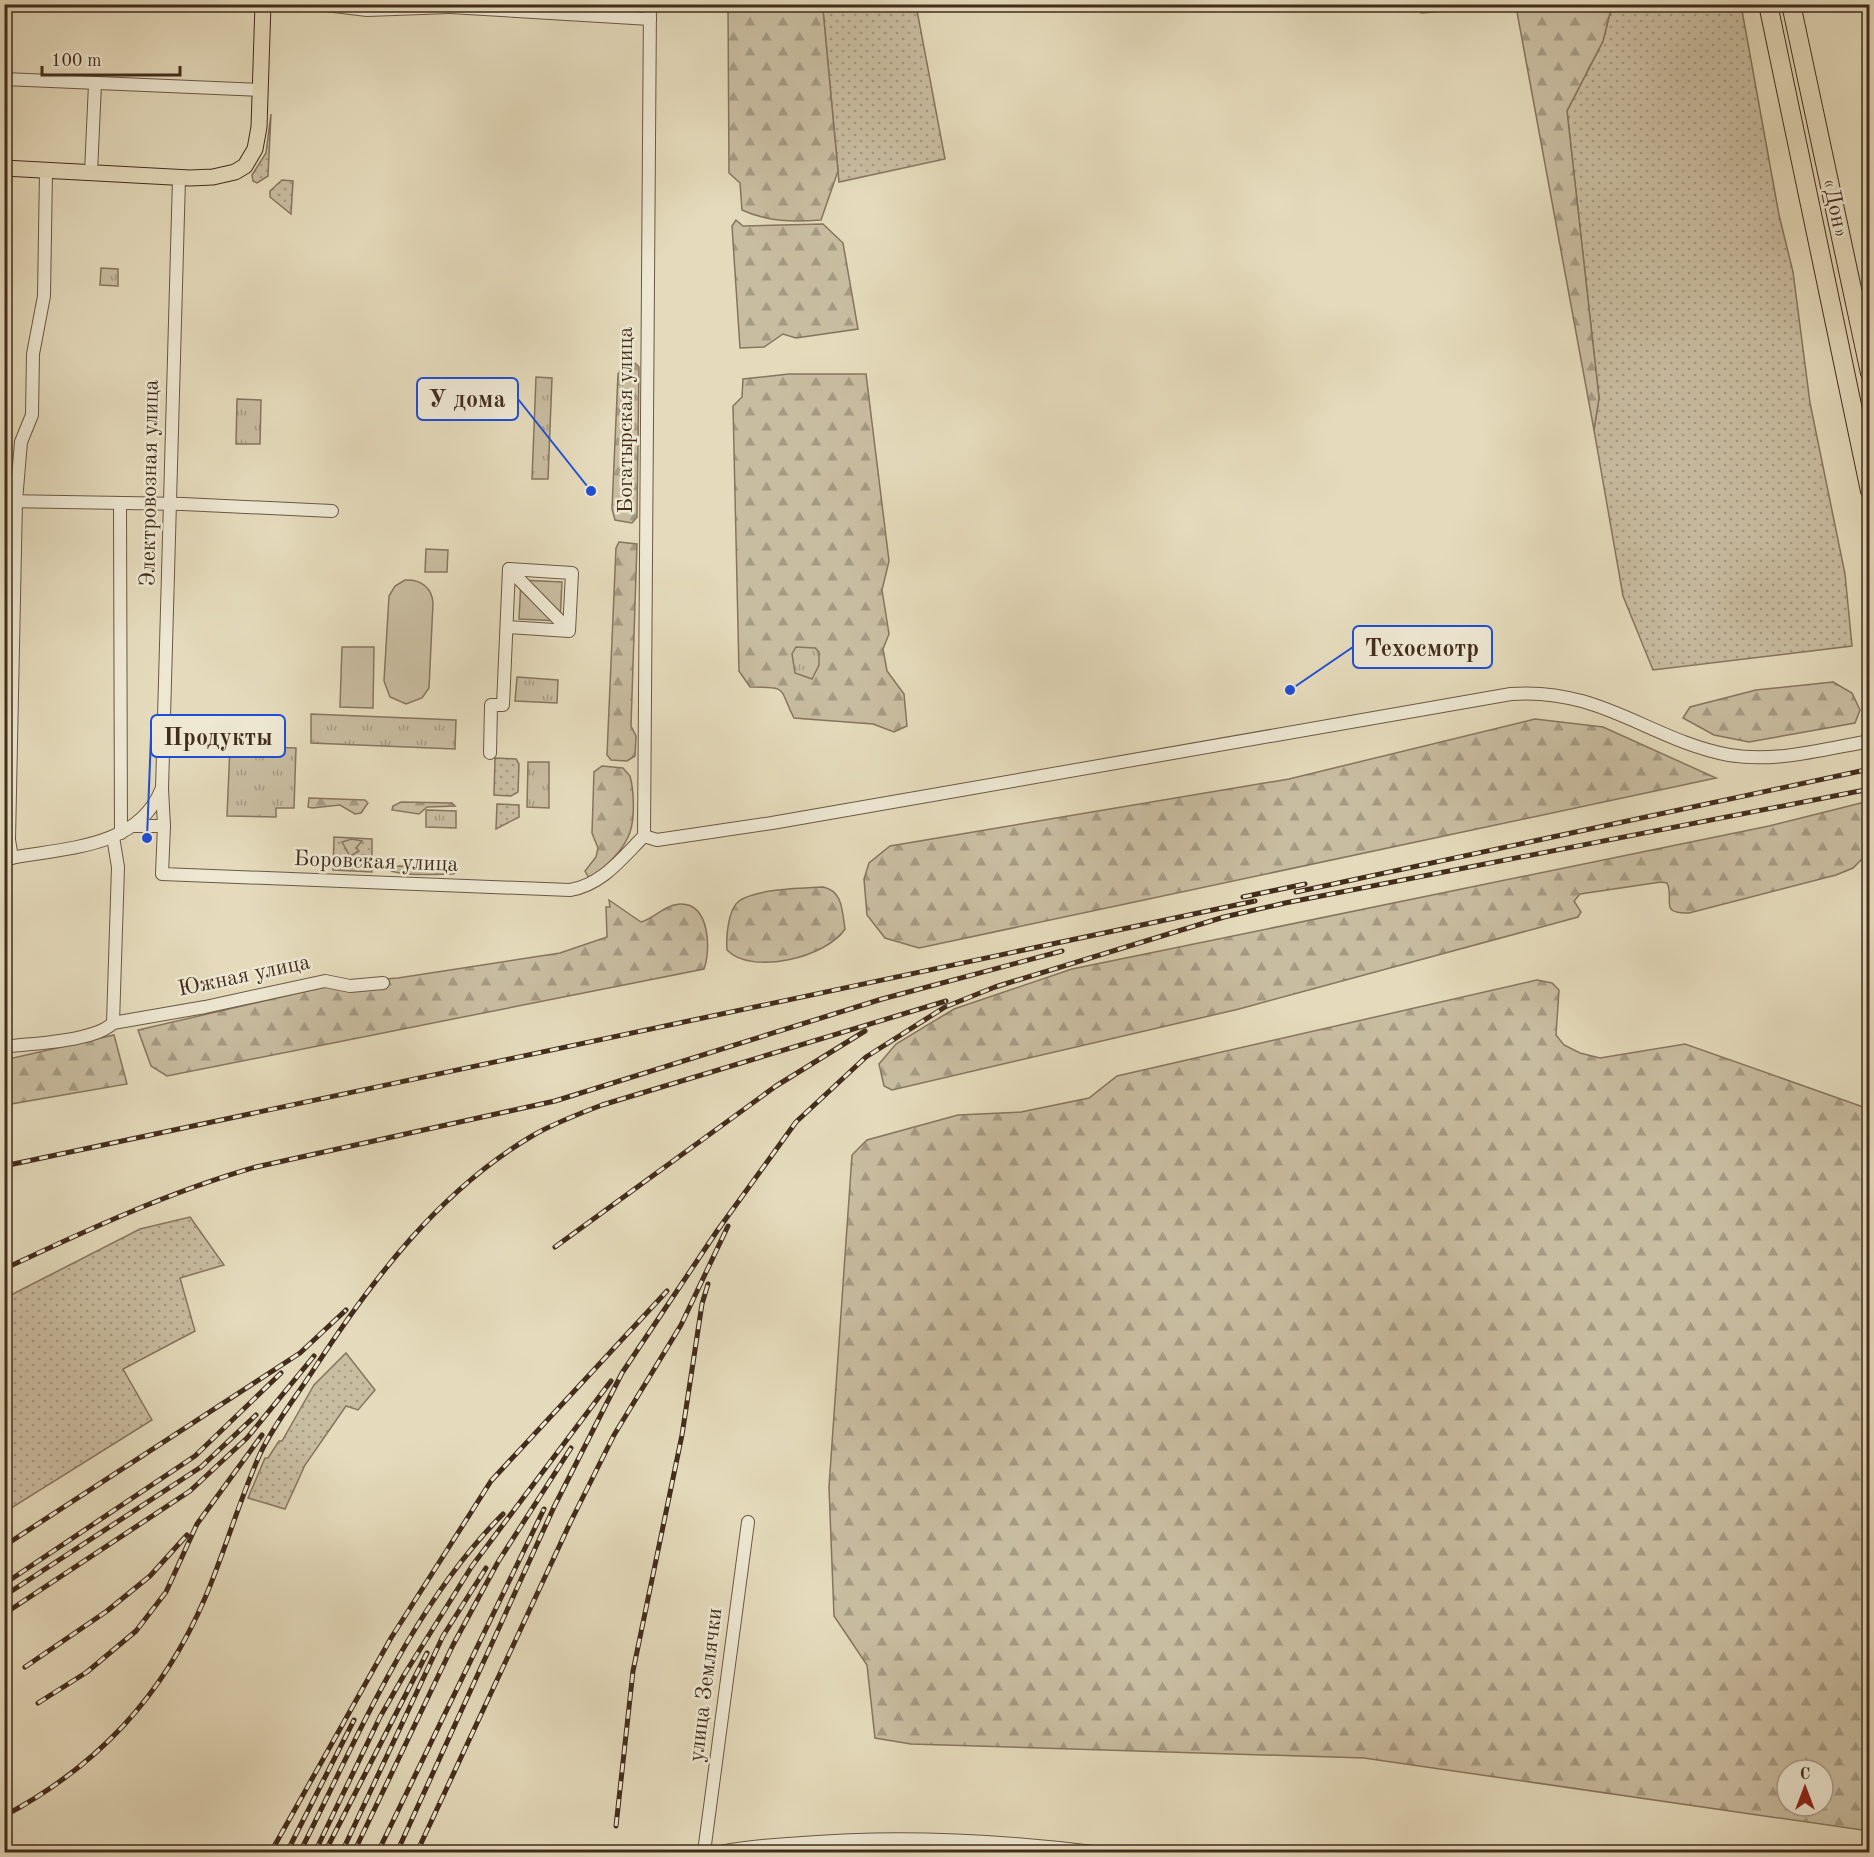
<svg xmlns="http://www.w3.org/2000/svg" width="1874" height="1857" viewBox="0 0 1874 1857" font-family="'Old Standard TT',serif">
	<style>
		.grass { fill: url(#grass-dots); stroke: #86755e; stroke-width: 1.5 }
		.forest { fill: url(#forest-firs); stroke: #86755e; stroke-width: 1.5; fill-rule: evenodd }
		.park { fill: url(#park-tufts); stroke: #86755e; stroke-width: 1.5 }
		.pitch { fill: #c9bda1; stroke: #86755e; stroke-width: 1.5 }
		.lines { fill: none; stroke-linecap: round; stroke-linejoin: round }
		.minor-casing { stroke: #6b5844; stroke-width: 14 }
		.major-casing { stroke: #422d1c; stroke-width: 17 }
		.highway-casing { stroke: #422d1c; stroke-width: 20 }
		.minor { stroke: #eee8d3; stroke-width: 12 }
		.major { stroke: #e5dbbc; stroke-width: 15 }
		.highway { stroke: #e5dbbc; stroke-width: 18 }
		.rail-casing { stroke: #422d1c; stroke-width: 5 }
		.rail { stroke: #eee8d3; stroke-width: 3; stroke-dasharray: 9; stroke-linecap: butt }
		.labels { text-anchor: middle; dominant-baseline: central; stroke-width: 5; stroke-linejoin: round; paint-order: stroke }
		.street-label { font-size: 22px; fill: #422d1c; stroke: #eee8d3 }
		.leader { fill: none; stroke: #1d4ed8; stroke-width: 2 }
		.callout-dot { fill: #1d4ed8; stroke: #eee8d3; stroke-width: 2 }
		.callout { fill: #eee8d3; stroke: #1d4ed8; stroke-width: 2 }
		.callout-label { font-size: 24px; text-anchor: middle; font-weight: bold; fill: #422d1c }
	</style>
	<defs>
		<pattern id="grass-dots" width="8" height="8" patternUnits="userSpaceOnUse" patternTransform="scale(1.5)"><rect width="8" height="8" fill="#c9bda1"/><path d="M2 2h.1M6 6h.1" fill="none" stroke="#a59a82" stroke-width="1.8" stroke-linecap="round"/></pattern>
		<pattern id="forest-firs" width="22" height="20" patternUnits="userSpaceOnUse" patternTransform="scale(1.5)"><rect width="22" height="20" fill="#c9bda1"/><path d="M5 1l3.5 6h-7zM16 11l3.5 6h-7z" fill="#a59a82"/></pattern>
		<pattern id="park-tufts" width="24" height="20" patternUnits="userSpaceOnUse" patternTransform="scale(1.5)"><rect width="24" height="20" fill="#c9bda1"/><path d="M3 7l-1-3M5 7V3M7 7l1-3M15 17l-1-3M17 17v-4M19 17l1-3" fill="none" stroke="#a59a82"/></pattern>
	</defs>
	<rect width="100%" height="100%" fill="#e5dbbc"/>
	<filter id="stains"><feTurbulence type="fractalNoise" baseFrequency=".00333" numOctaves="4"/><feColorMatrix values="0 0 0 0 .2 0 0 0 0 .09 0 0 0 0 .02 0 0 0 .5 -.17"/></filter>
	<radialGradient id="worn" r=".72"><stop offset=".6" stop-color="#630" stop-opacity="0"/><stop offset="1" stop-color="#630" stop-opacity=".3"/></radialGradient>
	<g class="grass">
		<path d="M830,5H916L945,159L839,182L823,10Z"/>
		<path d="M1612,5H1741L1779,215L1793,272L1810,403L1845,574L1852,646L1653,670L1623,596L1594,430L1599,398L1567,111L1603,41Z"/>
		<path d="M271,114L268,176L257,183L253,181L252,175L266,153Z"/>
		<path d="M282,180L293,181L291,214L270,197V191Z"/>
		<path d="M495,758L516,759L519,764L518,792L511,796L494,795Z"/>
		<path d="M497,804L519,805V817L496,829Z"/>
		<path d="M334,837L372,839V872L333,870Z"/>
		<path d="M190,1217L224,1265L180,1278L195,1331L123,1369L152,1420L5,1512V1298L140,1229Z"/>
		<path d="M346,1353L375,1390L358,1410L346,1406L305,1465L285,1509L248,1498L265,1458H268L279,1441H282L314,1385Z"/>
	</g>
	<g class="forest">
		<path d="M728,5H830L823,10L838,171L821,220C793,222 768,222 742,210L740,183L729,173Z"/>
		<path d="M1420,5H1612L1603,41L1567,111L1599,398L1594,430L1517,12L1509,6L1421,13Z"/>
		<path d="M736,220L743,226L823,224L843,243L858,329L796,338L783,334L764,347L740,348L732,226Z"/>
		<path d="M635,363L639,367L637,517L632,523L615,520L612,509L618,374L624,366Z"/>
		<path d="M789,374H866L889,561L882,590L889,634L883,649L887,671L904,694L907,726L894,732L873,724L794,718C778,687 789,687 750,687L739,671L733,406L742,397L743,379Z"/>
		<path d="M619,542L637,544L631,726L636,736L635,756L627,761L611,760L607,755L616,548Z"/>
		<path d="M1833,682L1852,693L1860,710L1855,723L1749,742L1714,735L1683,718L1690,707L1756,690Z"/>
		<path d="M1535,719L1603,727L1716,778L919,948L885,938L867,915L864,879L869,863L890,846L1289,779Z"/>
		<path d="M602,766L623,768L630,776C634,790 635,818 630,832C625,848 604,871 589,878L585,871L596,857L598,848L592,833L594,772Z"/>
		<path d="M309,798L365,800L368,803L361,813L355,814L340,805L312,808L308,807Z"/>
		<path d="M1869,801V852L1853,868L1836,875L1689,913C1658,914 1675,900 1667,883L1661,882L1580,894L1574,901L1581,912L1578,917L1239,1009L892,1090L884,1086L879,1064L896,1044L954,1009L1072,969L1769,826Z"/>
		<path d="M401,802L452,803L455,806L427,807L419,814L392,810L393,806Z"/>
		<path d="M352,839L362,841L356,848L359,851L350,856L342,842Z"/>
		<path d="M399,866L455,868L457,872L453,874C439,874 397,877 388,869Z"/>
		<path d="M823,887C843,891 842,911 845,929C827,957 752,976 727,950C726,937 728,909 739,901C756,889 802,888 823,887Z"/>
		<path d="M609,900L641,922C655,918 664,905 680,904C710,903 711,950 704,969L167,1076L151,1066L138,1030L346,982L398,978L560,953L607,937L606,907H610Z"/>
		<path d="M1537,980L1552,983L1559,990L1556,1035L1564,1045L1580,1053L1600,1058L1685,1044L1869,1109V1831L1364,1758L911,1744L875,1738L867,1665L834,1616L829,1487L852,1155L867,1140L958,1115L1021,1112L1089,1098L1117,1076ZM1787,1770H1823V1806H1787Z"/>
		<path d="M114,1035L127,1084L5,1105L4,1060Z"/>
	</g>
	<g class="park">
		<path d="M101,268L118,269V286L100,285Z"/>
		<path d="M536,377L552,378L548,479H532Z"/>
		<path d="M237,399L261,400L260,444H236Z"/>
		<path d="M426,549L448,550L447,572H425Z"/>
		<path d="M521,580L562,582L560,621L519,619Z"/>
		<path d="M796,647L815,648L819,652V665L812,679L795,673L792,654Z"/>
		<path d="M517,677L558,680L557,703L515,701Z"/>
		<path d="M311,714L456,720L455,749L311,743Z"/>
		<path d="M230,746L296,748L294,808H276V817L227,816Z"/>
		<path d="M528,762H549V808L527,807Z"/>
		<path d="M426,810L456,811V828L426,827Z"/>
	</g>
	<g class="pitch">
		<path d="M405,580C421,579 432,588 433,603L429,688L422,698L406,704L390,697L384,681L389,596L395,586Z"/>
		<path d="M342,647H374L373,708L340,707Z"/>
	</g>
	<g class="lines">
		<g class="minor-casing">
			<g id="minor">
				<path d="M318,4L367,10L450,7L453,4"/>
				<path d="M450,7L650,19"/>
				<path d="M4,79L260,90"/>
				<path d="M91,172L95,84"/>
				<path d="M4,501L183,504L332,511"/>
				<path d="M120,503L121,833"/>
				<path d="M509,569L560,621V630"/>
				<path d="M490,753L491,705H503L509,569L572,573L569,631L507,627"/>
				<path d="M135,826H164L162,874L570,890C602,885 622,858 644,836"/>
				<path d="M164,826L162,789L179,178"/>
				<path d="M644,836L657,840L772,823L1511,694C1600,687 1650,740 1729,755C1776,763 1824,749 1870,741"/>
				<path d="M644,836L650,4"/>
				<path d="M113,837L118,867L113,1023"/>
				<path d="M12,858L9,840L16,501L21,442L32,415L33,354L44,296L46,171"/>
				<path d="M5,859C59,848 137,850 161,790"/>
				<path d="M4,1047C32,1043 94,1042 113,1023L205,1007L325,981L350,986L383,983"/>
				<path d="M704,1852L748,1522"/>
				<path d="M721,1852C747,1846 775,1845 802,1843C900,1835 996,1840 1093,1852"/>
			</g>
		</g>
		<g class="major-casing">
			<path id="major" d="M4,168L190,178L213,177L235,172L245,166L255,149L259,127L263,4"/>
		</g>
		<g class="highway-casing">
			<g id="highway">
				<path d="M1768,4L1870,491"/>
				<path d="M1791,4L1870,373"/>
			</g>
		</g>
		<use href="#minor" class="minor"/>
		<use href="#major" class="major"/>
		<use href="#highway" class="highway"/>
		<g class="rail-casing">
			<g id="rail">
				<path d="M1296,892L1870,769"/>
				<path d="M1243,897L1305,884"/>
				<path d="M4,1166L1255,901"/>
				<path d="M555,1247L776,1086L865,1031"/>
				<path d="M4,1269C87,1230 169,1192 256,1167L555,1101L882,999L1062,951"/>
				<path d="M4,1546L300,1353L346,1310"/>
				<path d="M4,1584L195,1456L281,1373"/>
				<path d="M4,1596L201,1467L256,1415"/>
				<path d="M4,1614L190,1491L247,1438L314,1356"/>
				<path d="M25,1667L107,1611L150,1576L187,1535"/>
				<path d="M38,1703L87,1672L136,1631L166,1592L197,1524L262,1435"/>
				<path d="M4,1816C98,1766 163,1696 205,1598C225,1551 239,1501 260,1454C274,1424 296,1397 314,1369C372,1280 439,1191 532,1136C554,1123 579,1114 602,1105L946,1001"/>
				<path d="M616,1826L633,1671L682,1435L702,1304L708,1284"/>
				<path d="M271,1852L391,1638L491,1481L667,1291"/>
				<path d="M287,1852L354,1720"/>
				<path d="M300,1852C357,1739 412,1605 503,1514"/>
				<path d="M315,1852L380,1717L404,1675L472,1566L611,1381"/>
				<path d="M325,1852L427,1653"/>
				<path d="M342,1852L443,1636L486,1568"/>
				<path d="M354,1852L453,1645L498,1562L571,1448"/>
				<path d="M378,1852L544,1509"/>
				<path d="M397,1852L554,1507L622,1373L717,1231L796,1122L866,1057L945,1007L995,987L1224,917L1285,903L1870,789"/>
				<path d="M417,1852L571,1521L614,1435L681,1325L728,1226"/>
			</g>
		</g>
		<use href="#rail" class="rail"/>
	</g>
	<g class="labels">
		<g class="street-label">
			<text transform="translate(1835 208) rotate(78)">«Дон»</text>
			<text transform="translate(626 420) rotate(-90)">Богатырская улица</text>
			<text transform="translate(150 483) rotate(-89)">Электровозная улица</text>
			<text transform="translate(376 862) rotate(2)">Боровская улица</text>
			<text transform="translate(244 976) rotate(-12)">Южная улица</text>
			<text transform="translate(706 1685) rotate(-83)">улица Землячки</text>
		</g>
	</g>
	<path class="leader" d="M591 491L518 399M1290 690L1353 647M147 838L151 736"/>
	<g class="callout-dot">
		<circle cx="591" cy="491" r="6"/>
		<circle cx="1290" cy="690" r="6"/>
		<circle cx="147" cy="838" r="6"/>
	</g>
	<g class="callout">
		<rect x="417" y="378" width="101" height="42" rx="6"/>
		<rect x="1353" y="626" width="139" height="42" rx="6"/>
		<rect x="151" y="715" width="134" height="42" rx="6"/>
	</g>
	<g class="callout-label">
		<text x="467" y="407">У дома</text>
		<text x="1422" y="656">Техосмотр</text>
		<text x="218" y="745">Продукты</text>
	</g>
	<rect width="1874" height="1857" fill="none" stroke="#e5dbbc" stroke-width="24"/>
	<rect x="6" y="6" width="1862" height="1845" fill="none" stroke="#422d1c" stroke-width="3"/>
	<rect x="12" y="12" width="1850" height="1833" fill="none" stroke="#422d1c" stroke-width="1.5"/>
	<g transform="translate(1805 1788)"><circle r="28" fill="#eee8d3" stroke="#a99d8a" stroke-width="1.5"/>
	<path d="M0-4.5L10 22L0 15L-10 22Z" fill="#8f2418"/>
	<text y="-9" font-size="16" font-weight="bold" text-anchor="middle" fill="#422d1c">С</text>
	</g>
	<path d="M42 66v9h138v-9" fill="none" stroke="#422d1c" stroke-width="3"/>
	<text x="51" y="66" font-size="18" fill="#422d1c" stroke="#eee8d3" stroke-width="4.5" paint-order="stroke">100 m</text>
	<rect width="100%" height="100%" filter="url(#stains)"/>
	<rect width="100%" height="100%" fill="url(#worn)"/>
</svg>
